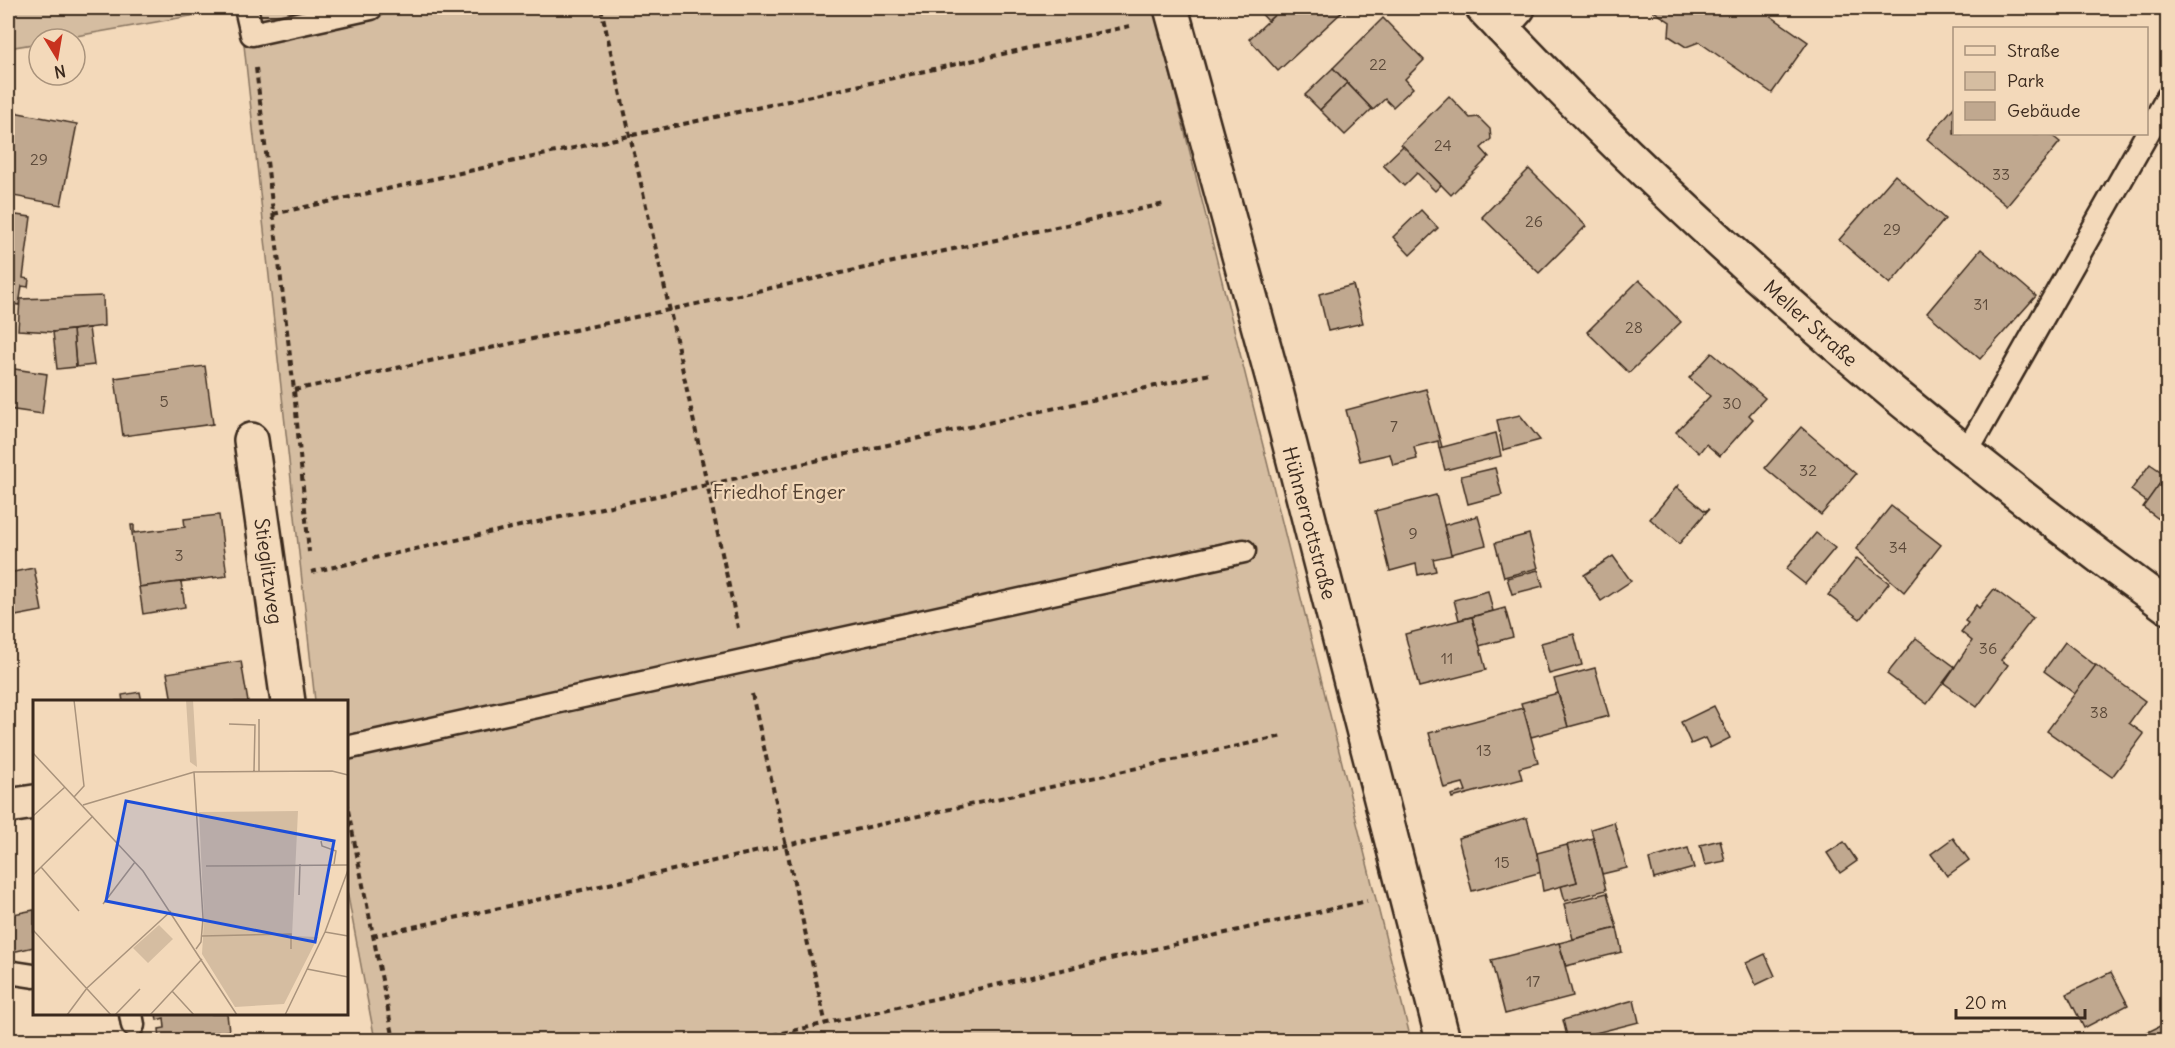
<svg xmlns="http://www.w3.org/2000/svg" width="2175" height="1048" viewBox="0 0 2175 1048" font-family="Delius,sans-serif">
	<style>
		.green { fill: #d5bda1; stroke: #887460; stroke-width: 1.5 }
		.building { fill: #c0a88f; stroke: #3b2a1e; stroke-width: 1.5 }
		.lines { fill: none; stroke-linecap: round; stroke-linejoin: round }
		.lane-casing { stroke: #3b2a1e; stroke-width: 27 }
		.street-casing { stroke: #3b2a1e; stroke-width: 38 }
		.secondary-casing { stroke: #3b2a1e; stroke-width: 38 }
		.path { stroke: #3b2a1e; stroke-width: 4; stroke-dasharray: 6 4.5; stroke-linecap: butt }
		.lane { stroke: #f3d9ba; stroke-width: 22 }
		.street { stroke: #f3d9ba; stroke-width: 33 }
		.secondary { stroke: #f3d9ba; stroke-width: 33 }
		.labels { text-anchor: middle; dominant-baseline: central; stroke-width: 4.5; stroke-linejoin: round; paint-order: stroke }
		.number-label { font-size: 16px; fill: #5c4a3a }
		.street-label { font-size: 20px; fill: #3b2a1e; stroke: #f3d9ba }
		.park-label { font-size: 20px; fill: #524032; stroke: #f3d9ba }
		.inset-road { fill: none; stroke: #a9937c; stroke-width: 1.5 }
		.view { fill: #1d4ed8; fill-opacity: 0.15; stroke: #1d4ed8; stroke-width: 3 }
		.inset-edge { fill: none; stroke: #3b2a1e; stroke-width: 3 }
	</style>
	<rect width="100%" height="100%" fill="#f3d9ba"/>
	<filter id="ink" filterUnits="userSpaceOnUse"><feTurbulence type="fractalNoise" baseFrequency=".0167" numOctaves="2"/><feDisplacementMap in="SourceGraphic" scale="12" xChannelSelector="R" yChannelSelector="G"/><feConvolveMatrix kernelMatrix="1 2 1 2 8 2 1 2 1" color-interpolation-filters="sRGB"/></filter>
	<g filter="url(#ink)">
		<g class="green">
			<path d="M8,8H236L59,39H39V43L8,48Z"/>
			<path d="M240,8H1154L1411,1040H375L347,891L346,702L315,701Z"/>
		</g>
		<g class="building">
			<path d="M1256,8H1282L1268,21Z"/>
			<path d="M1282,8H1337L1342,12L1278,71L1249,39Z"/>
			<path d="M1649,8H1759L1808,42L1772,93L1699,42L1686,47L1669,36L1670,22Z"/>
			<path d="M1383,18L1424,60L1405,79L1413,88L1393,107L1385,99L1373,110L1333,68Z"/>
			<path d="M1333,68L1347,83L1320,110L1305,95Z"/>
			<path d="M1347,83L1372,109L1345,135L1320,110Z"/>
			<path d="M1449,96L1470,118L1478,117L1490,129L1491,139L1481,148L1489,157L1451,195L1401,144Z"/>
			<path d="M1954,107V134H2050L2060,142L2007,206L1927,139Z"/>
			<path d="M8,111L77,124L61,205L8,195Z"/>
			<path d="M1403,146L1441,185L1435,191L1417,173L1404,186L1383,165Z"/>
			<path d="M1529,169L1586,226L1539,273L1482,217Z"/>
			<path d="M1895,175L1945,219L1890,284L1839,240Z"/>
			<path d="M1421,210L1438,228L1410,255L1393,237Z"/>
			<path d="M8,214L31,217L23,278L29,279L28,287L22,286L19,305L8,303Z"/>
			<path d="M1981,249L2036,296L1980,359L1927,313Z"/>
			<path d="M1639,280L1681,322L1629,373L1587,332Z"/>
			<path d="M1353,285L1363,323L1328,331L1319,294Z"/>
			<path d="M103,296L104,326L53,332L18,330L20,299Z"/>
			<path d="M89,328L94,365L76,367L73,330Z"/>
			<path d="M73,330L76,367L57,369L53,332Z"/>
			<path d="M1712,353L1765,398L1749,415L1753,419L1720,456L1706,444L1699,453L1676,432L1710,396L1689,378Z"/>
			<path d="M205,366L213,424L123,436L115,378Z"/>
			<path d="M8,368L47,374L42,414L8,409Z"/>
			<path d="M1426,389L1442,447L1439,448L1438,441L1414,447L1417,459L1393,465L1390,454L1360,461L1346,410Z"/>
			<path d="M1520,415L1540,440L1503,450L1497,420Z"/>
			<path d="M1801,427L1856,474L1821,515L1765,468Z"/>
			<path d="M1496,433L1501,456L1445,470L1439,448Z"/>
			<path d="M2150,464L2166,475L2147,502L2131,490Z"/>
			<path d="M2168,466V526L2143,507L2166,475L2162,473Z"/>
			<path d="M1495,468L1502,495L1468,504L1461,476Z"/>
			<path d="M1679,484L1678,488L1705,511L1709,509L1679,544L1650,519Z"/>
			<path d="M1436,495L1452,555L1433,559L1436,571L1418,575L1416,564L1390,571L1375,511Z"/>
			<path d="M1891,506L1941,545L1904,592L1856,549Z"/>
			<path d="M219,515L227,576L139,587L131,525H134V533L185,527L184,519Z"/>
			<path d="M1478,516L1486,545L1451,554L1444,525Z"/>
			<path d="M1816,533L1835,548L1805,584L1786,569Z"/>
			<path d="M1529,534L1538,568L1504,577L1495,543Z"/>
			<path d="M1613,556L1631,581L1601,601L1584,575Z"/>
			<path d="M1857,558L1889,583L1860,619L1828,595Z"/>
			<path d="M34,568L42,611L10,617L8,573Z"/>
			<path d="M1538,570L1543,586L1512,594L1507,578Z"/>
			<path d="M181,582L185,607L143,614L139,587Z"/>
			<path d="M1994,589L2033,618L2001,660L2008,665L1977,707L1944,683L1972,641L1961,632L1968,623L1965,621L1976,605L1979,608Z"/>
			<path d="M1488,591L1493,611L1459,620L1454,600Z"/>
			<path d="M1505,608L1513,637L1479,646L1472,617Z"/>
			<path d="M1472,617L1486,670L1419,687L1405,634Z"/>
			<path d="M1574,634L1582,665L1549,674L1541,643Z"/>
			<path d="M1916,638L1955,667L1927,704L1887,674Z"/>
			<path d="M2065,642L2096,666L2075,694L2044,671Z"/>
			<path d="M241,661L248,702H172L167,673Z"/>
			<path d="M2096,665L2145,701L2129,723L2144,734L2112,777L2047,731Z"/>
			<path d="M1595,668L1609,716L1568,727L1554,679Z"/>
			<path d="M140,692L142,702H123L122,695Z"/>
			<path d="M1558,693L1568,727L1531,737L1521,703Z"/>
			<path d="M1714,706L1730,738L1710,748L1705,738L1691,744L1681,722Z"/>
			<path d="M1523,708L1538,763L1519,768L1522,779L1452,798L1451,795L1466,791L1463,783L1444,788L1429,733Z"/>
			<path d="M1525,818H1527L1542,872L1472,891L1458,838Z"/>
			<path d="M1614,822L1627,868L1602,874L1591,829Z"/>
			<path d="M1593,838L1606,890L1565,901L1561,886L1577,882L1567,845Z"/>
			<path d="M1953,838L1969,860L1947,876L1931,854Z"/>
			<path d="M1720,840L1725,861L1705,865L1700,845Z"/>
			<path d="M1844,842L1857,861L1840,873L1827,853Z"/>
			<path d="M1567,845L1577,882L1543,891L1537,853Z"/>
			<path d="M1688,848L1694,868L1654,879L1649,859Z"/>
			<path d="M1607,893L1617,928L1573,939L1564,904Z"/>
			<path d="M34,910V947L8,953V915Z"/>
			<path d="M1617,928L1622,952L1566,966L1559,943Z"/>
			<path d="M1559,943L1573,996L1505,1014L1491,960Z"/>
			<path d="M1765,954L1775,976L1756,985L1746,963Z"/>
			<path d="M2111,972L2128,1005L2084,1028L2067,994Z"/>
			<path d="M1634,1000L1639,1022L1568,1040L1563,1020Z"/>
			<path d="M156,1014H227L229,1031L160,1040L159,1029L165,1028L164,1018L157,1020Z"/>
			<path d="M2168,1022V1040H2132Z"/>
		</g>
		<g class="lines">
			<g class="lane-casing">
				<g id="lane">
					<path d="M246,8L252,34L371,8"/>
					<path d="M1966,453L2168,97"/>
					<path d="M346,748L1244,551"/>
					<path d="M8,972L34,976"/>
					<path d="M131,1014L133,1025"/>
				</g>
			</g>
			<g class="street-casing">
				<g id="street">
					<path d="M1171,8L1274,383L1443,1040"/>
					<path d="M1501,27L1518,8"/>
					<path d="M251,440L288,702"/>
					<path d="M8,806L34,802"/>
				</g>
			</g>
			<g class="secondary-casing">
				<path id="secondary" d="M1483,8C1691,229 1922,428 2168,607"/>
			</g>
			<g class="path">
				<path d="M601,8L670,311L738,628"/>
				<path d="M256,68L294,390L309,552"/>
				<path d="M273,214L1130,26"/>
				<path d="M294,390L1164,204"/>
				<path d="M311,572L1210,374"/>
				<path d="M752,694L826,1025"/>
				<path d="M346,800L394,1040"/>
				<path d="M372,936L1283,736"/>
				<path d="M752,1040L1367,901"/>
			</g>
			<use href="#lane" class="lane"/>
			<use href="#street" class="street"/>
			<use href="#secondary" class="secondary"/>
		</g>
	</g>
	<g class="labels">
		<g class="number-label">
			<text x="1378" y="64">22</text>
			<text x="1443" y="145">24</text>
			<text x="39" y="159">29</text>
			<text x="2001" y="174">33</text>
			<text x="1534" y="221">26</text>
			<text x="1892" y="229">29</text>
			<text x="1981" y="304">31</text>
			<text x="1634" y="327">28</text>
			<text x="164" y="401">5</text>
			<text x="1732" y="403">30</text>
			<text x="1394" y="426">7</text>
			<text x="1808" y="470">32</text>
			<text x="1413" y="533">9</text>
			<text x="1898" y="547">34</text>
			<text x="179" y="555">3</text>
			<text x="1988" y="648">36</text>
			<text x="1447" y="658">11</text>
			<text x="2099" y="712">38</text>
			<text x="1484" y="750">13</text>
			<text x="1502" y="862">15</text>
			<text x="1533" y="981">17</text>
		</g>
		<g class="street-label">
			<text transform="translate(1811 323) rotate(42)">Meller Straße</text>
			<text transform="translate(1310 523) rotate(75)">Hühnerrottstraße</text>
			<text transform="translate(269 571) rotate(82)">Stieglitzweg</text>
		</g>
		<g class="park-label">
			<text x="779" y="491">Friedhof Enger</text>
		</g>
	</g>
	<g transform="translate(33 700)">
		<rect width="315" height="315" fill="#f3d9ba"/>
		<path d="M153,0H160L164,67L157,62ZM265,111L259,236L285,237L251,304L202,307L169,254L171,219L166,112ZM126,225L140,239L115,263L100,248Z" fill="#d5bda1"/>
		<path class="inset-road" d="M41,0L51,86L41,97M196,24L222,25L221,71M0,53L110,171L204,315M226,71V19M161,72L170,218L168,242L163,249M50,105L161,72L299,71L315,75M0,116L32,87M288,141L289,146L303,151L301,164M173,166L315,165M8,167L46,211M0,175L60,116M266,195L267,164M70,204L102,162M0,230L78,315M292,232L315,236M169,236L258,234V249M274,269L315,277M139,291L161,315M34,315L54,288L138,211M82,315L107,289M117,315L169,259M252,315L292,232L315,170"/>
		<path class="view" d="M93,101L301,141L282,242L73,201Z"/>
		<rect width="315" height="315" class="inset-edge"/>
	</g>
	<rect width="2175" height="1048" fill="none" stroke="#f3d9ba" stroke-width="30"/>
	<rect x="15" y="15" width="2145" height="1018" fill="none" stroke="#3b2a1e" stroke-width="2" filter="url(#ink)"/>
	<rect x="1953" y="27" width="195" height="108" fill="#f3d9ba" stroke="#a9937c" stroke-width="1.5"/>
	<rect x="1965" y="46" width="30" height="9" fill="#f3d9ba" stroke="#a9937c" stroke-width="1.5"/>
	<text x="2007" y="57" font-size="18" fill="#3b2a1e">Straße</text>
	<rect x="1965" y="72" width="30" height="18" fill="#d5bda1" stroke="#a9937c" stroke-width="1.5"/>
	<text x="2007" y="87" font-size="18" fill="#3b2a1e">Park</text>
	<rect x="1965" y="102" width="30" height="18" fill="#c0a88f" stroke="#a9937c" stroke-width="1.5"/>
	<text x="2007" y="117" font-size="18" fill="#3b2a1e">Gebäude</text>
	<g transform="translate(57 57) rotate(169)"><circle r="28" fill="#f3d9ba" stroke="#a9937c" stroke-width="1.5"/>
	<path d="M0-4.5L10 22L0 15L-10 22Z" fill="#c8321e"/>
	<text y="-9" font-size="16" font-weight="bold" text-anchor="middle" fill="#3b2a1e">N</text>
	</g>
	<path d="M1956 1009v9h129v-9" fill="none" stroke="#3b2a1e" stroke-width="3"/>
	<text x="1965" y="1009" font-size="18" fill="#3b2a1e" stroke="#f3d9ba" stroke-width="4.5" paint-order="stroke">20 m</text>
</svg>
